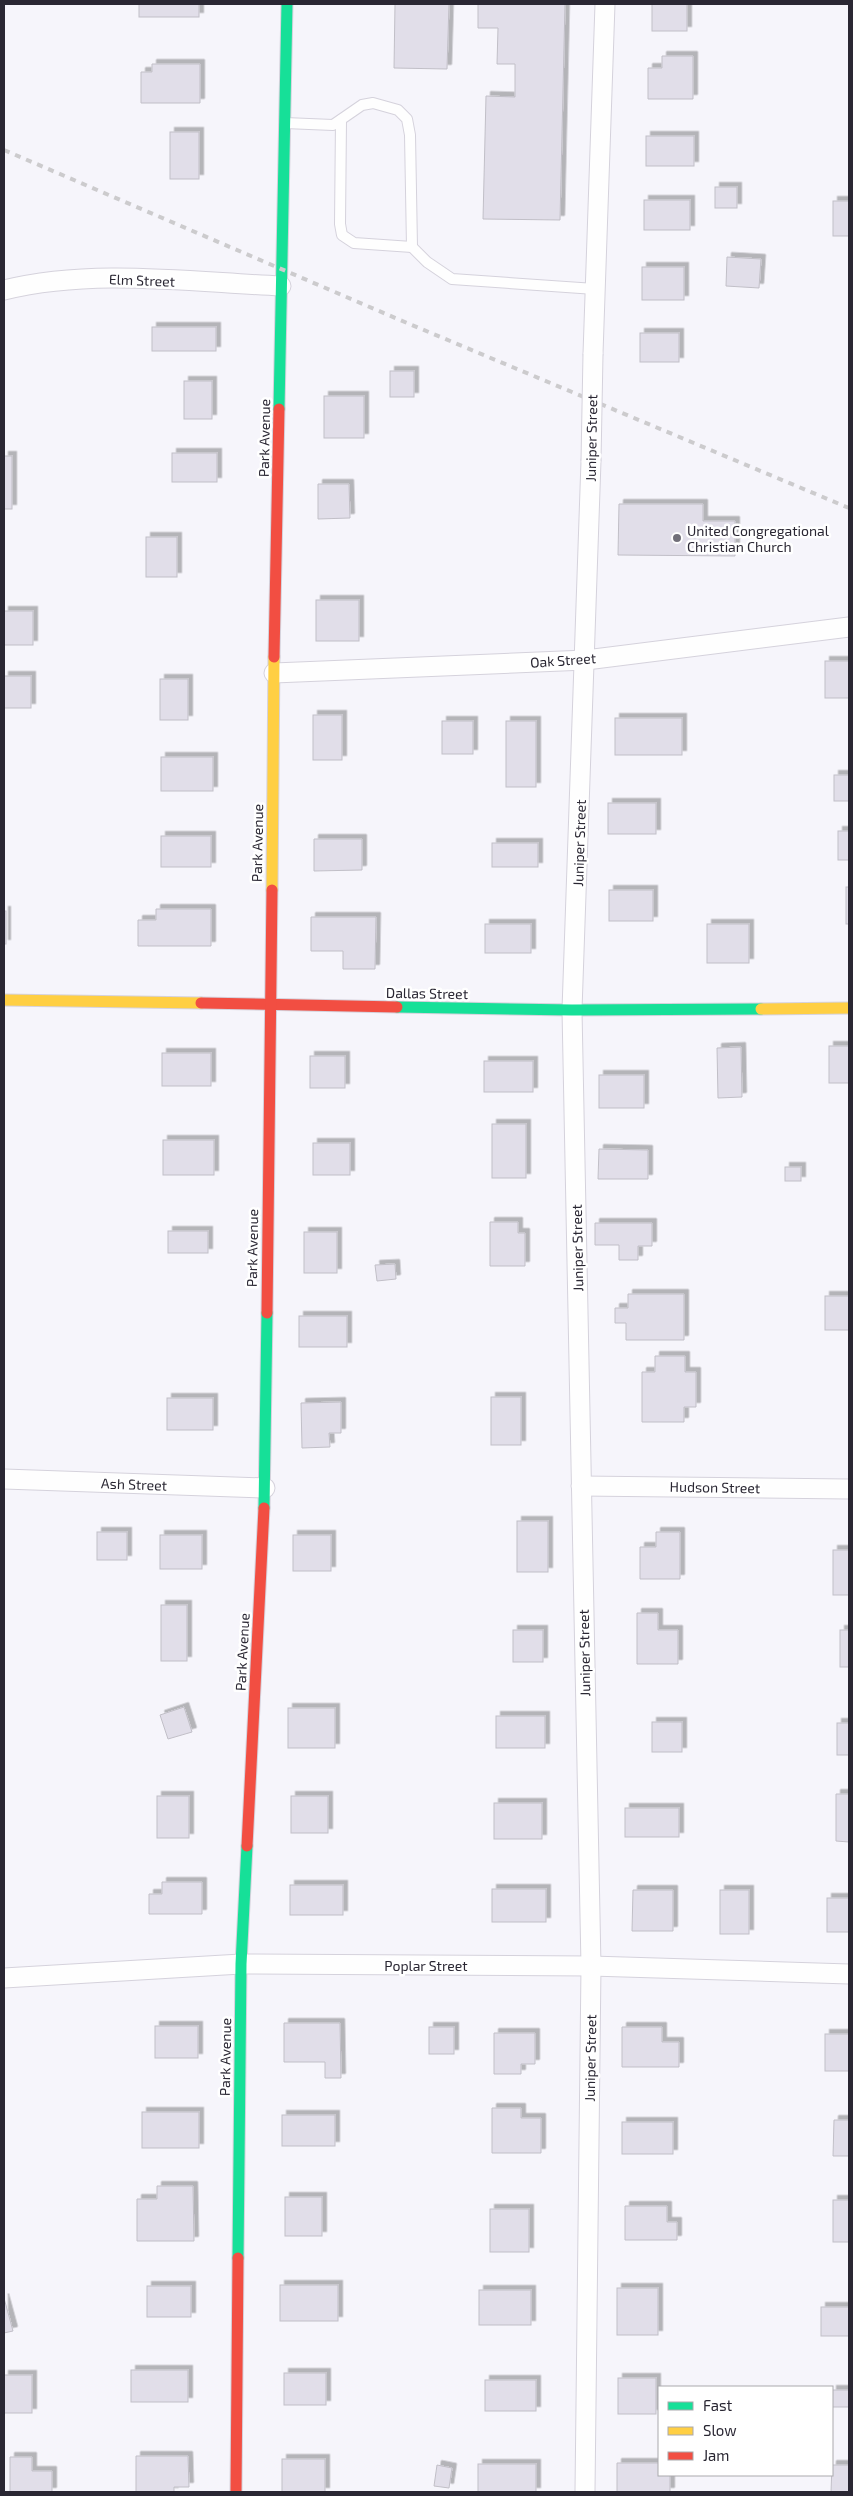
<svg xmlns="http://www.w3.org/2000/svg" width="853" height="2496" viewBox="0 0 853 2496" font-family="'Exo 2',sans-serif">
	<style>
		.building { fill: #e1dee9; stroke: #c1bfc7; filter: url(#shadow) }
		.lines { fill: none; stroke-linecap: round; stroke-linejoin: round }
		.lane-casing { stroke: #d5d2dc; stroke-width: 12 }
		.street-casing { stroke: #d5d2dc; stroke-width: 21 }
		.fast-casing { stroke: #d5d2dc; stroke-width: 13 }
		.slow-casing { stroke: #d5d2dc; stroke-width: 13 }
		.jam-casing { stroke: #d5d2dc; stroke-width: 13 }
		.lane { stroke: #fefefe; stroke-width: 10 }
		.street { stroke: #fefefe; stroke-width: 19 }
		.fast { stroke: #16e098; stroke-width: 11 }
		.slow { stroke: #ffcf43; stroke-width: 11 }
		.jam { stroke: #f24e42; stroke-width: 11 }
		.rail { stroke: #cccbcd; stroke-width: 4; stroke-dasharray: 6 6; stroke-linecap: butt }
		.street-bridge-casing { stroke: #d5d2dc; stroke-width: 21; stroke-linecap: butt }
		.street-bridge { stroke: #fefefe; stroke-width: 19 }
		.poi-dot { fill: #716f79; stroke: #fff; stroke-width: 2 }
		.labels { text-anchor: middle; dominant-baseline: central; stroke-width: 5; stroke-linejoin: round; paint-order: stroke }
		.street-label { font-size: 14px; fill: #2a2733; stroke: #fff }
		.poi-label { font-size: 14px; fill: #2a2733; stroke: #fff; text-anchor: start }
	</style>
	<defs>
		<filter id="shadow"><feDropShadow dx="4.5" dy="-4.5" stdDeviation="0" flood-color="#0004"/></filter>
	</defs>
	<rect width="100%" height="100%" fill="#f6f5fb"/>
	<g class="building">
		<rect x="139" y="4" width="60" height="13"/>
		<path d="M395,4H449L447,69L394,68Z"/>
		<path d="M478,4H565L560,220L483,219L486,96L515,97V64H497L498,28H478Z"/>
		<rect x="652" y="4" width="35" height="27"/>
		<path d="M662,56H693V99H648V68H662Z"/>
		<path d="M152,64H200V103H141V72H152Z"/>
		<rect x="170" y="132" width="29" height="47"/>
		<rect x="646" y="136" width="48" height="30"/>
		<rect x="715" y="187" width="22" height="21"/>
		<rect x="644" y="200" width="46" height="30"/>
		<rect x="833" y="201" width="16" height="35"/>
		<path d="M727,257L761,259L759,288L726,286Z"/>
		<rect x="642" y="267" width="42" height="33"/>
		<rect x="152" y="327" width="64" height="24"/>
		<rect x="640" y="333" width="39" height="29"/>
		<rect x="390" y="371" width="24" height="26"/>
		<rect x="184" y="381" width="28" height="38"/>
		<rect x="324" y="396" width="40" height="42"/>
		<rect x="172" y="453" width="45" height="29"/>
		<rect x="4" y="456" width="8" height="53"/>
		<path d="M318,484H349L350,518L318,519Z"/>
		<path d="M619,504H703V521H735V556L618,555Z"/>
		<rect x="146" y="537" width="31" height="40"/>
		<rect x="316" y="600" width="43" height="41"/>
		<rect x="4" y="611" width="29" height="34"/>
		<rect x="825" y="661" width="24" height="37"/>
		<rect x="4" y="676" width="27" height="32"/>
		<rect x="160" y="679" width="28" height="41"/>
		<rect x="313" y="715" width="29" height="45"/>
		<rect x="615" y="718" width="67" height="37"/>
		<rect x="442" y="721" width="31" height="33"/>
		<rect x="506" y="721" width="30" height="66"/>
		<rect x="161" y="757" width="52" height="34"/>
		<rect x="834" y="775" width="15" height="26"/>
		<rect x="608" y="803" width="48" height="31"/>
		<rect x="838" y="831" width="11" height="29"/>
		<rect x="161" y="836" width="50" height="31"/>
		<path d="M314,839H362V870L314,871Z"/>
		<rect x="492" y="843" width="46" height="24"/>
		<rect x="846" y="887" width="3" height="37"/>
		<rect x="609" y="890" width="44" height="31"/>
		<path d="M156,909H211V946H138V920H156Z"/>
		<rect x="4" y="911" width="2" height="33"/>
		<path d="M311,917H376L375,969H343V951H311Z"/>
		<rect x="485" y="924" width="46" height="29"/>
		<rect x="707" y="924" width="42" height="39"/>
		<rect x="829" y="1046" width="20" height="37"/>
		<path d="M741,1047L742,1097L718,1098L717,1048Z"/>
		<rect x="162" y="1053" width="49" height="33"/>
		<rect x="310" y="1056" width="35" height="32"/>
		<rect x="484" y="1061" width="49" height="31"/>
		<rect x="599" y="1075" width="45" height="33"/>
		<rect x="492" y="1124" width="34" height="54"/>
		<rect x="163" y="1140" width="51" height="35"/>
		<rect x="313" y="1143" width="37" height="32"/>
		<path d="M599,1149L648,1150V1179H598Z"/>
		<rect x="785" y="1167" width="16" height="14"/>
		<path d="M490,1222H518V1233H525V1266H490Z"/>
		<path d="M595,1223H652V1246H638V1260H619V1245H595Z"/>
		<rect x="168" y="1231" width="40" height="22"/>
		<rect x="304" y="1232" width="33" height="41"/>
		<path d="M395,1264L396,1279L377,1281L375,1265Z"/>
		<path d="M628,1294H684V1340H626V1323H615V1308H628Z"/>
		<rect x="825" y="1296" width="24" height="34"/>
		<rect x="299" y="1316" width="48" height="31"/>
		<path d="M655,1356H685V1372H696V1407H684V1422H642V1372H655Z"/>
		<rect x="491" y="1397" width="30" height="48"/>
		<rect x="167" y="1398" width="46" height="32"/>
		<path d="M341,1402V1433H329L330,1447L302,1448L301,1403Z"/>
		<rect x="517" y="1521" width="31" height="51"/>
		<rect x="97" y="1532" width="30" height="28"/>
		<path d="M656,1532H680V1579H640V1547H656Z"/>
		<rect x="160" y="1535" width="42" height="34"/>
		<rect x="293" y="1535" width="38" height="36"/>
		<rect x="833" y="1550" width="16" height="45"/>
		<rect x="161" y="1605" width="26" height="56"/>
		<path d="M637,1613H658V1630H678V1664H637Z"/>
		<rect x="513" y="1630" width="30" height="32"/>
		<rect x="840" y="1630" width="9" height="37"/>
		<path d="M184,1707L192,1732L168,1739L160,1715Z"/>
		<rect x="288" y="1708" width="47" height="40"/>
		<rect x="496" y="1716" width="49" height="32"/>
		<rect x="652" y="1722" width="30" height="30"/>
		<rect x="837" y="1723" width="12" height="32"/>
		<path d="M836,1794H849V1842L836,1841Z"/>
		<rect x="157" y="1796" width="32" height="42"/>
		<rect x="291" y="1796" width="37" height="37"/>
		<rect x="494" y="1803" width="48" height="36"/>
		<rect x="625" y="1808" width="54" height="29"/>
		<path d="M162,1882H202V1914H149V1894H162Z"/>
		<rect x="290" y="1885" width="53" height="30"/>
		<rect x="492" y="1889" width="54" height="33"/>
		<path d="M633,1890H673V1931H632Z"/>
		<rect x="720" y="1890" width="29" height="44"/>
		<rect x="827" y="1898" width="22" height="34"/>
		<path d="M284,2023H340L341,2078H325V2062H284Z"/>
		<rect x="155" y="2026" width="43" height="32"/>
		<rect x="429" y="2027" width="25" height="27"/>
		<path d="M622,2027H662V2042H679V2067H622Z"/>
		<path d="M494,2033H535V2064H521V2074H494Z"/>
		<rect x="825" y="2034" width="24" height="37"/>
		<path d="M492,2108H521V2118H541V2153H492Z"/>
		<rect x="142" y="2112" width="57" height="36"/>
		<rect x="282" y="2115" width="53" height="31"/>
		<path d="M834,2120H849V2156H833Z"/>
		<rect x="622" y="2122" width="51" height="32"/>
		<path d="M157,2186H193L194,2241H137V2199H157Z"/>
		<rect x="285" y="2197" width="37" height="39"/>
		<rect x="833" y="2200" width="16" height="42"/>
		<path d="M625,2206H667V2222H677V2240H625Z"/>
		<rect x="490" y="2209" width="39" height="43"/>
		<rect x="280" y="2285" width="58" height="36"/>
		<rect x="147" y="2286" width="44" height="31"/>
		<rect x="617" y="2288" width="41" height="47"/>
		<rect x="479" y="2290" width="52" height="35"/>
		<path d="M4,2298L13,2331L4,2333Z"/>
		<rect x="821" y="2307" width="28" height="29"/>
		<rect x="131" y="2370" width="57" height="32"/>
		<rect x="284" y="2373" width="42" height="32"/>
		<rect x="4" y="2375" width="28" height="38"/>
		<rect x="618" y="2378" width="38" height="36"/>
		<rect x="485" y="2380" width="51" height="31"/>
		<rect x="832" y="2390" width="17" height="17"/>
		<path d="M136,2456H188L189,2487H174V2492H136Z"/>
		<path d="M10,2457H32V2471H52V2492H10Z"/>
		<rect x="282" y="2459" width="43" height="33"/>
		<path d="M617,2463H659V2475H670V2492H617Z"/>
		<rect x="478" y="2464" width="58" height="28"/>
		<path d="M437,2465L452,2468L449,2488L434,2486Z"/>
		<path d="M832,2465H849V2492H831Z"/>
	</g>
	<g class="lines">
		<g class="lane-casing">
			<g id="lane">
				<path d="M341,120L340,224L342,235L354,243L412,247"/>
				<path d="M285,123L333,125L362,105L373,103L398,110L407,119L410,135L412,247L427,262L452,279L595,289"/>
			</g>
		</g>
		<g class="street-casing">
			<g id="street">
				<path d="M4,290C93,268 190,282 281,286"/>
				<path d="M593,354L605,4"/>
				<path d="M274,673L586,660L849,627"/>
				<path d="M4,1479L265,1488"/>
				<path d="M581,1486L849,1489"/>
				<path d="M4,1978L241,1964L591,1966L849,1974"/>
				<path d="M585,2492L591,1966L572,1010L591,461"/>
			</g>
		</g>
		<g class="fast-casing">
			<g id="fast">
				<path d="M279,409L287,4"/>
				<path d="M397,1007L572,1010L761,1009"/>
				<path d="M264,1508L267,1313"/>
				<path d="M238,2258L241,1964L247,1846"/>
			</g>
		</g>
		<g class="slow-casing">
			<g id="slow">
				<path d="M272,890L274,657"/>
				<path d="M4,1000L201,1003"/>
				<path d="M761,1009L849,1008"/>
			</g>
		</g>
		<g class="jam-casing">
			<g id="jam">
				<path d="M274,657L279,409"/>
				<path d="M201,1003L397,1007"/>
				<path d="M267,1313L272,890"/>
				<path d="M247,1846L264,1508"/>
				<path d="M236,2492L238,2258"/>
			</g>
		</g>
		<use href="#lane" class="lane"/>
		<use href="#street" class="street"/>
		<use href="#fast" class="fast"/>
		<use href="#slow" class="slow"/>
		<use href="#jam" class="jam"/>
		<path class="rail" d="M4,150L400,320L849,508"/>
		<g class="street-bridge-casing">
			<path id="street-bridge" d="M591,461L593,354"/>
		</g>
		<use href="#street-bridge" class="street-bridge"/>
	</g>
	<circle class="poi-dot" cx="677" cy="538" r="5"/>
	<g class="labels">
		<g class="street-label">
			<text transform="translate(142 280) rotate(2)">Elm Street</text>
			<text transform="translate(264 438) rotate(-89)">Park Avenue</text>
			<text transform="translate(591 438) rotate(-89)">Juniper Street</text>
			<text transform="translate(563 660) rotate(-4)">Oak Street</text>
			<text transform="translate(257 843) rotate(-89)">Park Avenue</text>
			<text transform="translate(579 843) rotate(-88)">Juniper Street</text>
			<text transform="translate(427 993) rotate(1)">Dallas Street</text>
			<text transform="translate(252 1248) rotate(-89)">Park Avenue</text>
			<text transform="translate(577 1248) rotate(-91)">Juniper Street</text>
			<text transform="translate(134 1484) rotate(2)">Ash Street</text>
			<text transform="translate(715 1487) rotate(1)">Hudson Street</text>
			<text transform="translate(242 1652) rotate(-87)">Park Avenue</text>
			<text transform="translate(584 1653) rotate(-91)">Juniper Street</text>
			<text x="426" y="1965">Poplar Street</text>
			<text transform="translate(225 2057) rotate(-89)">Park Avenue</text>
			<text transform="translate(590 2058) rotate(-89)">Juniper Street</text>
		</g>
		<g class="poi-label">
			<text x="687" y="530">United Congregational<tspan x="687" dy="16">Christian Church</tspan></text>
		</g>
	</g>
	<rect width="853" height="2496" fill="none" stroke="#2a2733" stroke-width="10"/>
	<rect x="658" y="2386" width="175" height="90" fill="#ffffff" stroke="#aaa9ad"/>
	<rect x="668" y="2402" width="25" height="8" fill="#16e098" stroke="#aaa9ad"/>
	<text x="703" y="2411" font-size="15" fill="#2a2733">Fast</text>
	<rect x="668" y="2427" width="25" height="8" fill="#ffcf43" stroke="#aaa9ad"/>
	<text x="703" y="2436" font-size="15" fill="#2a2733">Slow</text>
	<rect x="668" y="2452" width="25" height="8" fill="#f24e42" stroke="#aaa9ad"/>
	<text x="703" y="2461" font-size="15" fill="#2a2733">Jam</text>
</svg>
